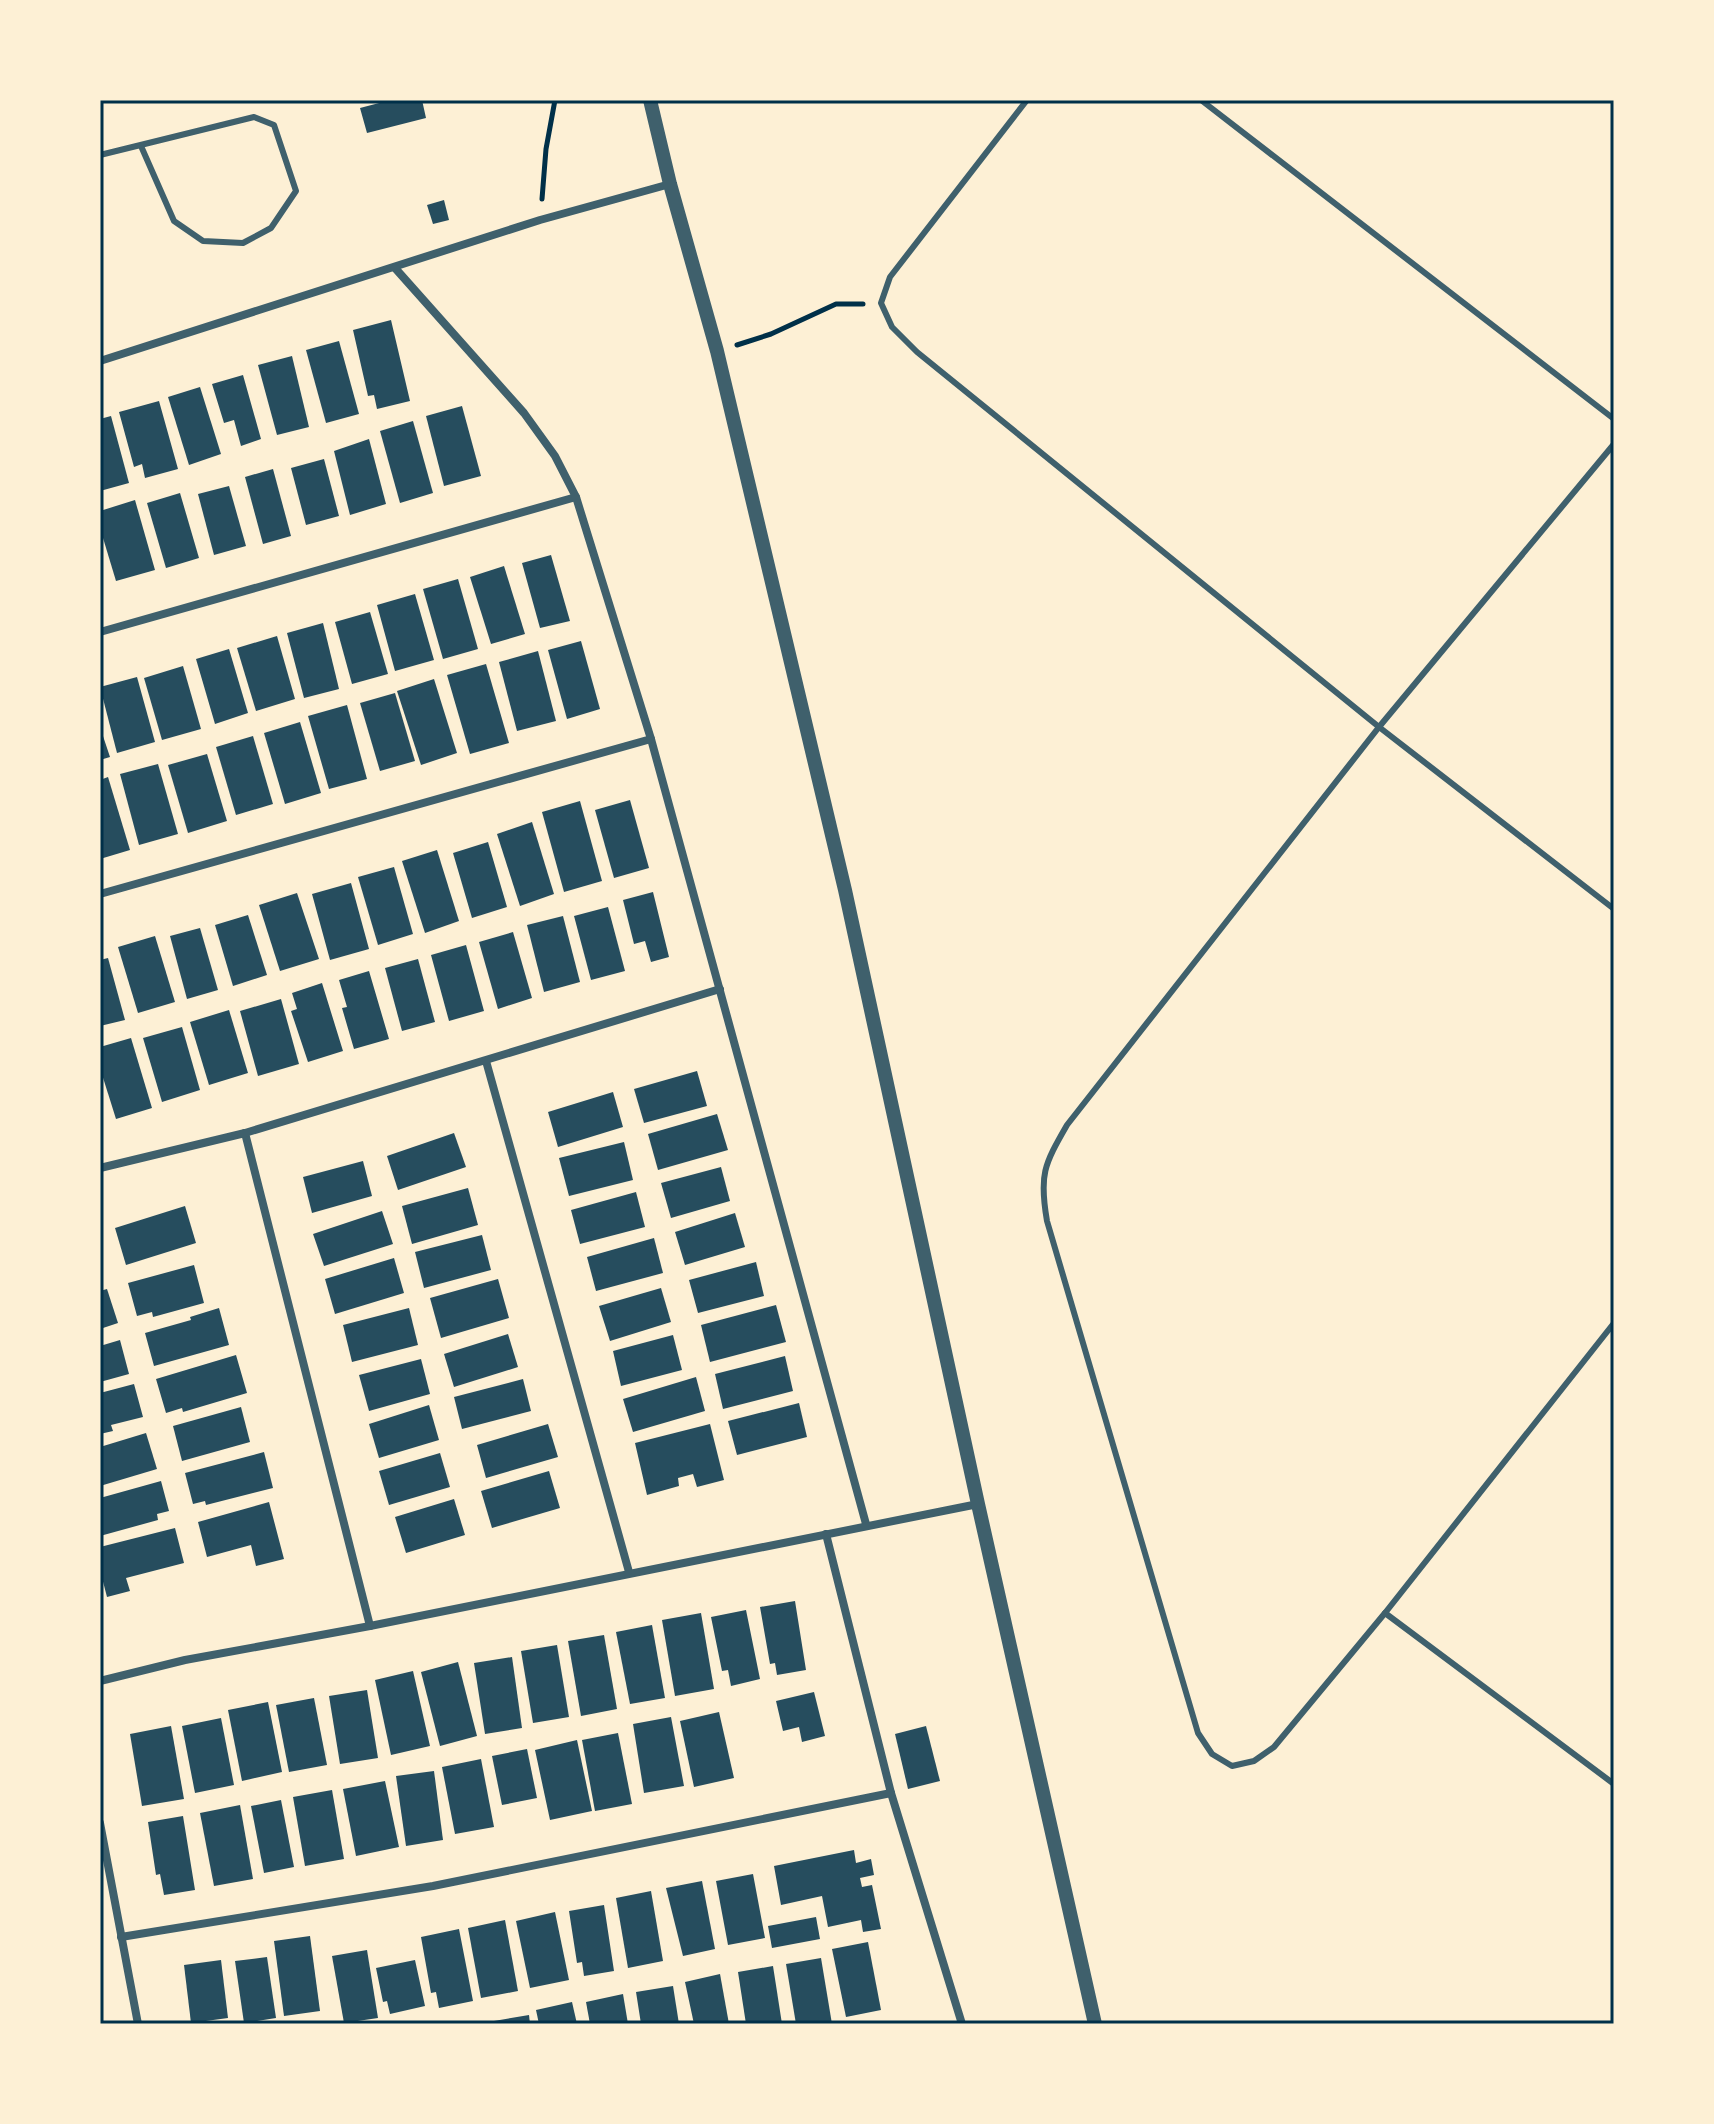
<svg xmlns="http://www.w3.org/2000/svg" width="1714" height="2124" viewBox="0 0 1714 2124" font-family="'Crimson Pro',serif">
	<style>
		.building { fill: #264d5e }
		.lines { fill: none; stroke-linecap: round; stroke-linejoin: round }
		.path { stroke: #003049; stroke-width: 5 }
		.service { stroke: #3f606c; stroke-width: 6 }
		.minor { stroke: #3f606c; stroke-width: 8 }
		.tertiary { stroke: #3f606c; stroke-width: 14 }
		.neatline { fill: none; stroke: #003049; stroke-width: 3 }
	</style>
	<rect width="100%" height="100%" fill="#fdf0d5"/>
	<g class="building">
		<path d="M383,100H422L426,118L367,133L360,108L383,102Z"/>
		<path d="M444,200L449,220L433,224L427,205Z"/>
		<path d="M391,320L410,401L377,409L374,395L368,396L353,330Z"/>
		<path d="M339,341L359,414L326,423L306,350Z"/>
		<path d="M292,356L309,427L277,435L258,365Z"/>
		<path d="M243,375L261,439L241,446L234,420L224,423L212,384Z"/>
		<path d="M200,387L221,454L189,465L168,397Z"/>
		<path d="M159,401L178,469L145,478L142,464L134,467L119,412Z"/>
		<path d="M462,406L481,476L444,486L426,416Z"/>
		<path d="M111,416L129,483L100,491V419Z"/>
		<path d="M413,421L433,493L400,503L380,431Z"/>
		<path d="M369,439L386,504L350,515L334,451Z"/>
		<path d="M324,459L339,516L306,525L291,468Z"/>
		<path d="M273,469L291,536L263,544L245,477Z"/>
		<path d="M229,486L246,546L214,555L198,494Z"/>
		<path d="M180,493L199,558L166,568L147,503Z"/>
		<path d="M135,500L155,570L116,581L100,528V511Z"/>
		<path d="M551,555L570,621L540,628L522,563Z"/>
		<path d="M504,566L525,634L491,644L470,577Z"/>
		<path d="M458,579L478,649L443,659L423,589Z"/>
		<path d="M415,594L434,660L395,671L377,605Z"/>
		<path d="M370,612L388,674L352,684L335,622Z"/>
		<path d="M323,623L339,689L304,698L287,633Z"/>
		<path d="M277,636L295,699L256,711L237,648Z"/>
		<path d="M581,641L600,709L567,719L548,650Z"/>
		<path d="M229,649L248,713L215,724L196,659Z"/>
		<path d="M538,651L556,721L517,731L499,662Z"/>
		<path d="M486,664L509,743L470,754L447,675Z"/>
		<path d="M183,666L201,729L162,740L144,678Z"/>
		<path d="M137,677L155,742L117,753L100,687Z"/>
		<path d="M434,679L457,753L421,765L397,691Z"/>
		<path d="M395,693L415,761L380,771L360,703Z"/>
		<path d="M347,705L367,779L329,789L308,716Z"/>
		<path d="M300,722L321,793L285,804L264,733Z"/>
		<path d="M100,727L110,757L100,760Z"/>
		<path d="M253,736L273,804L236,815L216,747Z"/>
		<path d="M207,754L227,821L188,833L168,765Z"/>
		<path d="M158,764L178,834L139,845L120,774Z"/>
		<path d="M108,777L130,850L100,859V780Z"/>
		<path d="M630,800L649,868L614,878L595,810Z"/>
		<path d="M580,801L602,881L564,892L542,812Z"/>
		<path d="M532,822L554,894L520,906L497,834Z"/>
		<path d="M488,842L507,907L472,918L453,853Z"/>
		<path d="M437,850L459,921L425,933L402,861Z"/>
		<path d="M394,867L413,934L378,945L358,877Z"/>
		<path d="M351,883L369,949L330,960L312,894Z"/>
		<path d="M653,892L669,957L651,962L645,941L634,944L623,900Z"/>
		<path d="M297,893L319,959L280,971L259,905Z"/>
		<path d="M608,907L625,971L591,980L574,916Z"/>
		<path d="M248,915L267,975L233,986L215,925Z"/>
		<path d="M563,916L580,982L544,992L527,925Z"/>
		<path d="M200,928L218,990L187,999L170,936Z"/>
		<path d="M513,932L532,998L498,1009L479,942Z"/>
		<path d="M155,936L175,1002L138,1013L118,947Z"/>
		<path d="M466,945L484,1011L449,1021L431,955Z"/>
		<path d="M108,958L125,1020L100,1026V960Z"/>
		<path d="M418,959L435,1022L402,1031L385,968Z"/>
		<path d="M369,971L389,1039L354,1049L342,1008L347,1007L339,980Z"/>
		<path d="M322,983L343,1051L308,1062L291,1011L297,1009L292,993Z"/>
		<path d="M281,999L299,1064L258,1076L240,1011Z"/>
		<path d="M229,1010L248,1073L209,1085L190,1022Z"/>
		<path d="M182,1027L200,1090L162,1102L143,1038Z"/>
		<path d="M131,1038L152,1108L116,1119L100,1068V1047Z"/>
		<path d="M697,1071L707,1106L644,1123L634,1089Z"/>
		<path d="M613,1092L623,1127L558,1147L548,1112Z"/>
		<path d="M717,1114L728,1150L658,1170L648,1134Z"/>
		<path d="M454,1133L466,1167L398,1190L387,1156Z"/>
		<path d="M624,1142L633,1180L569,1196L559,1158Z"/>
		<path d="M363,1161L372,1196L312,1213L303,1177Z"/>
		<path d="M721,1167L730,1201L671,1218L661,1183Z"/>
		<path d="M468,1188L478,1225L412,1244L402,1206Z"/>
		<path d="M636,1192L645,1227L580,1244L571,1210Z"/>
		<path d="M185,1206L196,1243L126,1265L115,1228Z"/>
		<path d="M382,1211L393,1244L324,1266L313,1234Z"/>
		<path d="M735,1213L745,1247L685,1265L675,1232Z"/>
		<path d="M482,1235L491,1270L424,1288L415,1252Z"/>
		<path d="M654,1238L663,1273L596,1291L587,1257Z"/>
		<path d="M394,1258L404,1293L335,1314L325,1279Z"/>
		<path d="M756,1262L764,1296L698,1313L689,1280Z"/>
		<path d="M194,1265L204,1303L153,1317L152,1312L137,1316L128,1283Z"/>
		<path d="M498,1279L509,1318L441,1338L430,1298Z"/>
		<path d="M661,1288L671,1322L610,1341L599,1306Z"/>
		<path d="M107,1289L118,1323L100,1329V1291Z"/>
		<path d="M776,1305L786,1342L710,1362L701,1325Z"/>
		<path d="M219,1308L229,1345L154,1366L145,1333L191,1320L190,1317Z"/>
		<path d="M409,1308L418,1345L352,1362L343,1325Z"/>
		<path d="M508,1334L518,1367L454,1387L444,1354Z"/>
		<path d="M673,1335L682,1370L621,1386L613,1351Z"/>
		<path d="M120,1340L129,1374L100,1382V1346Z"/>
		<path d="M236,1355L247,1393L183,1412L182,1408L166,1413L156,1379Z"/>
		<path d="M785,1356L793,1391L723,1409L715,1374Z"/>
		<path d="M421,1359L430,1394L369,1411L359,1375Z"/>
		<path d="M696,1377L705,1411L633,1432L623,1399Z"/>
		<path d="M523,1379L531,1411L462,1429L454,1397Z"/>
		<path d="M134,1384L143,1417L111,1425L113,1431L100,1434V1393Z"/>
		<path d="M799,1403L807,1437L737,1455L728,1421Z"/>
		<path d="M429,1405L439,1440L379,1458L369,1424Z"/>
		<path d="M241,1407L250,1442L182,1461L173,1426Z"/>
		<path d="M548,1424L558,1457L486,1478L477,1445Z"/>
		<path d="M710,1424L724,1480L697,1487L693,1474L678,1478L679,1486L647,1495L635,1443Z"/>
		<path d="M146,1433L157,1469L100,1486V1447Z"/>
		<path d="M264,1452L273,1488L206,1505L205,1501L193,1504L185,1473Z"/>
		<path d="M440,1453L450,1487L389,1505L379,1471Z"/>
		<path d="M549,1471L560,1508L492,1528L481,1491Z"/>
		<path d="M161,1481L169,1511L157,1514L158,1520L100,1536V1498Z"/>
		<path d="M454,1499L465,1535L406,1553L395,1517Z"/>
		<path d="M269,1502L284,1559L256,1566L251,1545L207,1557L198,1522Z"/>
		<path d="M175,1528L184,1563L126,1578L130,1591L107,1597L100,1570V1547Z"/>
		<path d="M795,1601L806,1670L777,1675L775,1663L770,1664L760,1607Z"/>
		<path d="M746,1610L760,1679L731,1686L728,1670L722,1671L711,1617Z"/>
		<path d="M701,1613L714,1689L675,1696L662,1620Z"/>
		<path d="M652,1625L665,1698L630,1704L616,1632Z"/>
		<path d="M604,1635L617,1709L581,1716L568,1641Z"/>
		<path d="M557,1645L569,1717L533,1723L521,1651Z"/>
		<path d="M512,1657L522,1728L485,1734L474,1663Z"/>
		<path d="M458,1662L477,1736L440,1746L421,1672Z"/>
		<path d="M413,1671L430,1746L391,1755L375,1680Z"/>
		<path d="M367,1690L378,1758L340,1764L329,1696Z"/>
		<path d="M814,1692L825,1736L802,1742L799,1727L783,1731L776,1701Z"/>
		<path d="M314,1698L327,1765L289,1772L276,1705Z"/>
		<path d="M268,1702L282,1772L242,1781L228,1710Z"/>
		<path d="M719,1712L734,1778L694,1787L680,1721Z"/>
		<path d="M671,1717L684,1786L644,1793L633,1724Z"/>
		<path d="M221,1718L234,1785L195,1793L182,1726Z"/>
		<path d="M171,1726L184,1799L142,1806L130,1734Z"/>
		<path d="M926,1726L940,1781L908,1789L895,1734Z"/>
		<path d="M618,1733L632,1804L595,1811L582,1740Z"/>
		<path d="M577,1740L592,1811L550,1820L535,1750Z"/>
		<path d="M527,1749L537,1798L502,1805L492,1756Z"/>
		<path d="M481,1759L494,1827L455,1834L442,1767Z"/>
		<path d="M434,1771L443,1840L406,1846L396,1776Z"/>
		<path d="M385,1781L399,1847L356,1856L343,1789Z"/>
		<path d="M332,1790L344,1859L305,1866L293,1797Z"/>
		<path d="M281,1800L294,1867L264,1873L251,1806Z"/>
		<path d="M240,1805L253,1879L214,1886L200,1813Z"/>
		<path d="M183,1816L195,1890L164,1895L160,1874L156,1875L148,1822Z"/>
		<path d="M854,1850L856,1863L871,1859L874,1875L860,1878L862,1887L872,1885L881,1929L863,1932L861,1920L828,1927L822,1896L781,1905L774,1866Z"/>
		<path d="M753,1874L765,1938L728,1945L716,1881Z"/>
		<path d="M702,1881L715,1949L683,1956L666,1888Z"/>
		<path d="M651,1891L663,1961L628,1968L616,1898Z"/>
		<path d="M604,1905L614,1971L584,1976L582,1962L577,1963L569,1911Z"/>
		<path d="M555,1912L569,1980L530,1988L516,1921Z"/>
		<path d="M816,1917L820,1939L772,1948L768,1926Z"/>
		<path d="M505,1920L518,1991L481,1998L468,1928Z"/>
		<path d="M459,1929L473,2001L439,2008L436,1992L431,1993L421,1937Z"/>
		<path d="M310,1936L320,2011L284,2016L274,1941Z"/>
		<path d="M868,1942L881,2010L846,2017L832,1949Z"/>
		<path d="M367,1950L378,2018L344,2023L332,1956Z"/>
		<path d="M267,1957L276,2018L244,2023L235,1961Z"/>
		<path d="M821,1958L832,2024H796L786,1964Z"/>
		<path d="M221,1960L228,2018L191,2023L184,1965Z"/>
		<path d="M415,1960L425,2006L390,2014L387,2001L383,2002L376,1968Z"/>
		<path d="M773,1966L782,2024H746L738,1972Z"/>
		<path d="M720,1974L729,2024H694L685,1982Z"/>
		<path d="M673,1986L679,2024H641L636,1992Z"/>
		<path d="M623,1994L628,2024H590L586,2002Z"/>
		<path d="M572,2002L577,2024H539L536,2010Z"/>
		<path d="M529,2015L530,2024H488V2022Z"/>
	</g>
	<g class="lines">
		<g class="path">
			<path d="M542,199L546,149L555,100"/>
			<path d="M737,345L771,334L836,304H863"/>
		</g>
		<g class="service">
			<path d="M1027,100L890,277L881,303L892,327L917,352L1379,727L1614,909"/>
			<path d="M1201,100L1614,419"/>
			<path d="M100,155L254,117L274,125L296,191L271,228L243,243L203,241L174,221L141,146"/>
			<path d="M1614,444L1379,727L1067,1125C1044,1165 1039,1175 1047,1221L1198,1733L1212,1754L1232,1766L1254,1761L1274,1747L1385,1613L1614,1323"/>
			<path d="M1385,1613L1614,1784"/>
		</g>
		<g class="minor">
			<path d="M100,361L540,220L670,184"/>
			<path d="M100,632L576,497"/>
			<path d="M651,739L866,1524"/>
			<path d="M100,894L651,739L576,497L555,456L524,413L395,268"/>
			<path d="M486,1061L629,1572"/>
			<path d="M245,1133L370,1626"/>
			<path d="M100,1168L245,1133L720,989"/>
			<path d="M826,1534L891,1793L962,2024"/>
			<path d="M100,1681L185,1660L370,1626L978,1504"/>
			<path d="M100,1823L138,2024"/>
			<path d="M121,1937L433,1886L891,1793"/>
		</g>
		<path class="tertiary" d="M650,100L670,184L717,351L845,890L978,1504L1095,2024"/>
	</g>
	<rect width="1714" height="2124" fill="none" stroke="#fdf0d5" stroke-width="204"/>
	<rect x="102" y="102" width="1510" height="1920" class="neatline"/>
</svg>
